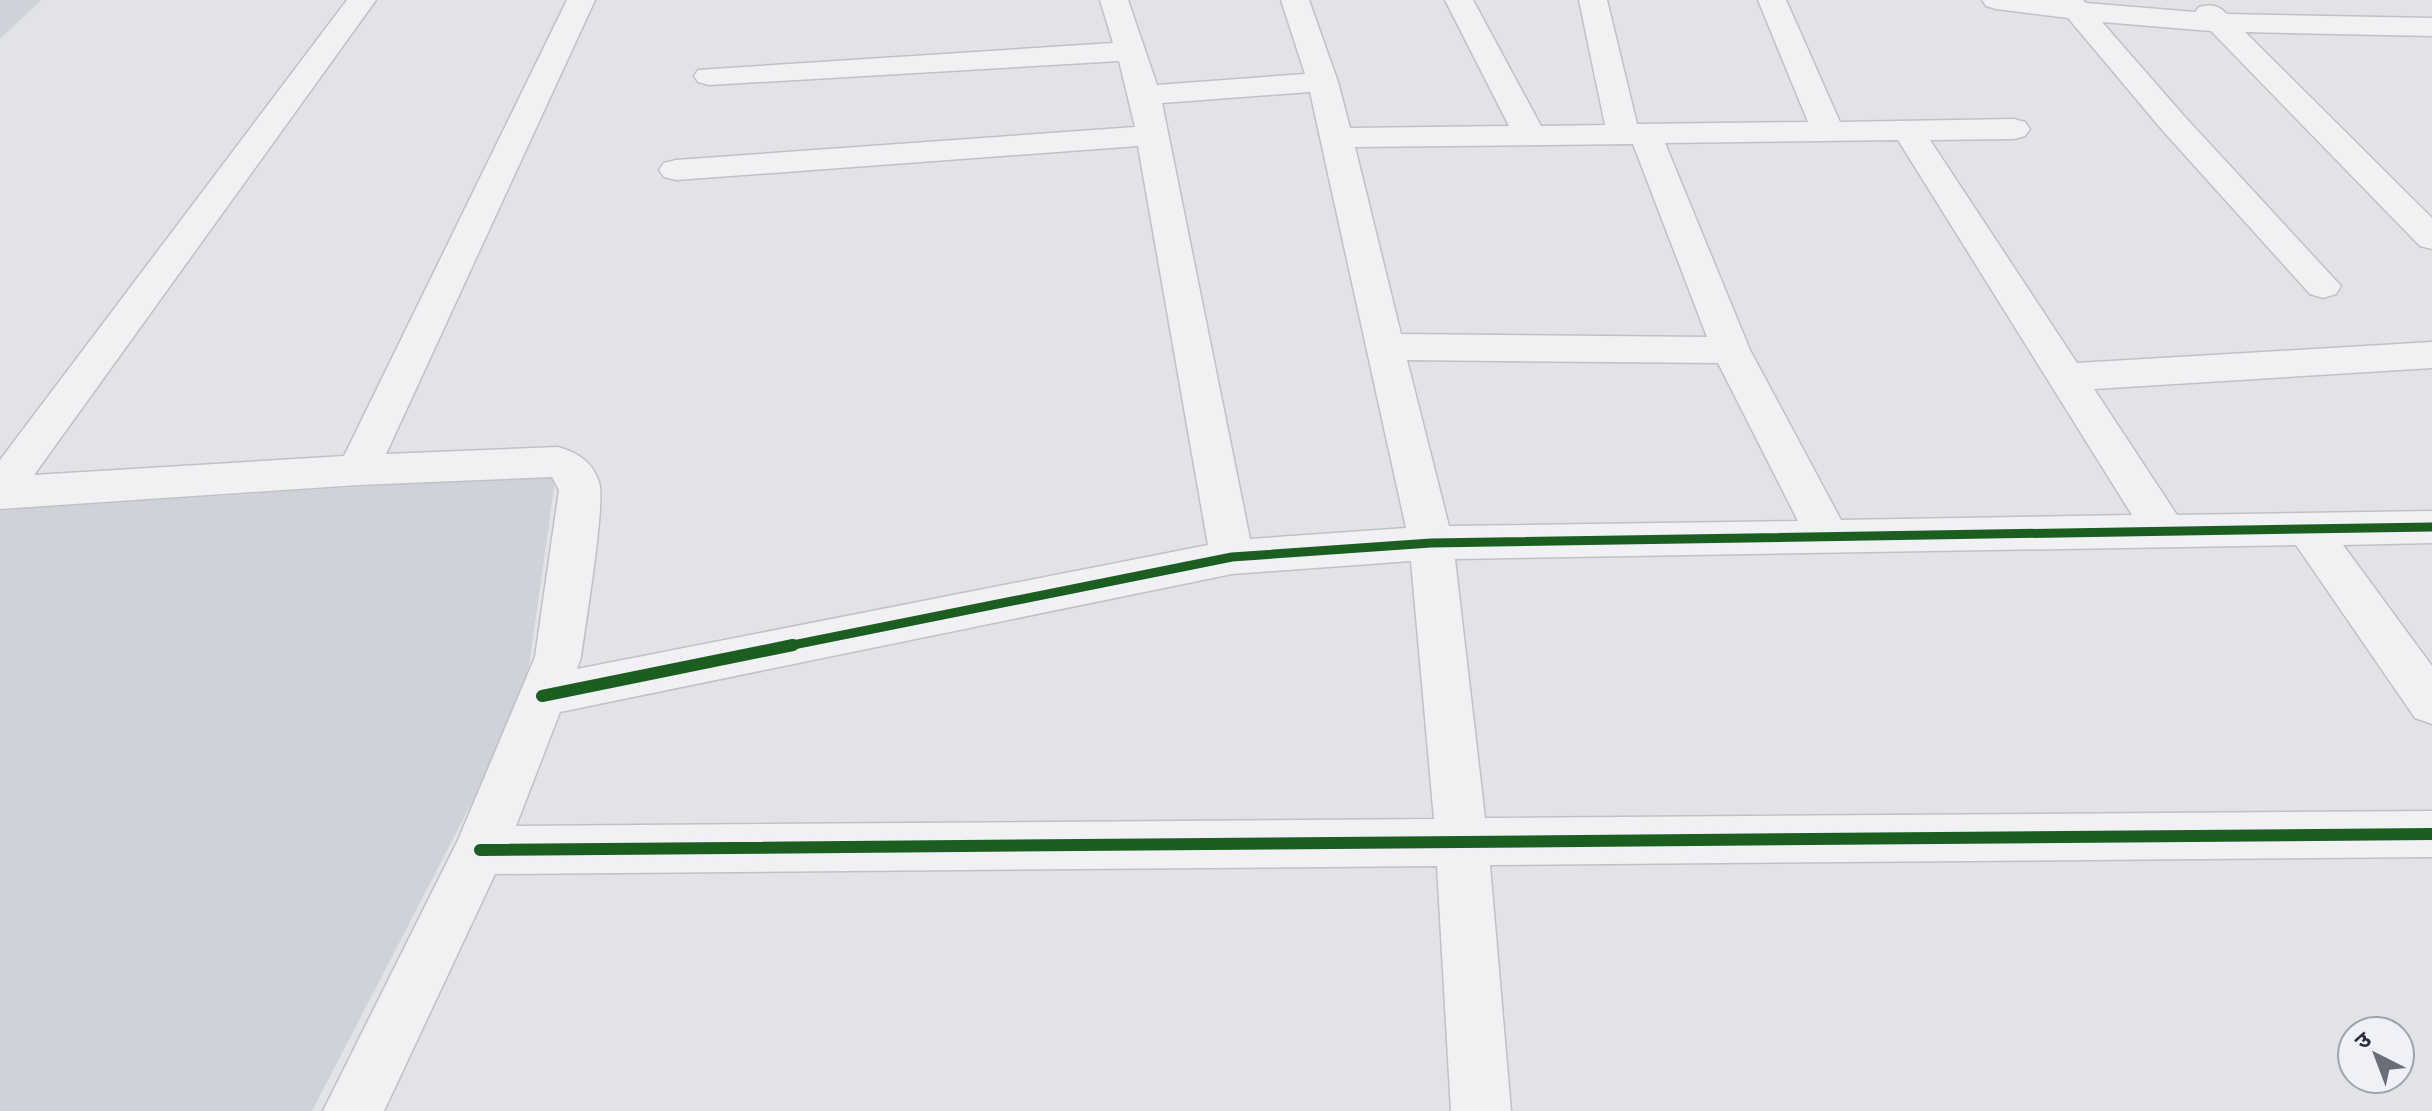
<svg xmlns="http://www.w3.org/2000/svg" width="2432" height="1111" viewBox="0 0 2432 1111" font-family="'DejaVu Sans','Noto Sans Devanagari',sans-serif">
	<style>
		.built { fill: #d0d2d9 }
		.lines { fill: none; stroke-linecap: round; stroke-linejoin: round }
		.minor-casing { stroke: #c0c1c4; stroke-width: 3 }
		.minor { fill: #f1f1f3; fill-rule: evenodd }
		.cycleway-far1-casing { stroke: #eff1f6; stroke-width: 14 }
		.cycleway-casing { stroke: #eff1f6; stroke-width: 17 }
		.cycleway-far1 { stroke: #1b5e20; stroke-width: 9 }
		.cycleway { stroke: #1b5e20; stroke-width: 12 }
	</style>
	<rect width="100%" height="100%" fill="#e2e3e6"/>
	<g class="built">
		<path d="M0,0H41L0,39Z"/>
		<path d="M556,474L524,702L312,1111H0V510Z"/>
	</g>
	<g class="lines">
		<g class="minor-casing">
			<g id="minor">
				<path d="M347,0H376L34,475L344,456L567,0H595L386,454L558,447C578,453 592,461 599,482C606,502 585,627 581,657L577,669L1208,545L1138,146L676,180L664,177L659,170L664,163L676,160L1135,127L1119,61L709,85L698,82L694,76L698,70L1113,43L1100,0H1128L1157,85L1305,74L1281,0H1309L1338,82L1350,128L1509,126L1445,0H1473L1541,126L1605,125L1579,0H1607L1637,124L1808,122L1758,0H1786L1840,122L2014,119L2025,122L2030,129L2025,136L2014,139L1930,140L2077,363L2432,342V368L2094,389L2177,515L2432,511V543L2343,545L2432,666V724L2415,718L2296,545L1455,559L1485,818L2432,811V857L1490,865L1511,1111H1451L1437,866L495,874L384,1111H323L458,840L535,657L559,490L552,477L358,485L0,509V460ZM1310,92L1406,528L1250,539L1162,103ZM1898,140L2132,515L1841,520L1750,350L1665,143ZM1633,144L1707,337L1401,334L1355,147ZM1407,360L1718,363L1798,521L1449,526ZM1411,561L1434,819L516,826L560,712L1232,574Z"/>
				<path d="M1982,0H2083L2086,3L2195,12L2199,7C2211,4 2218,5 2227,14L2432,18V36L2245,32L2432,218V249L2420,246L2211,31L2102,22L2185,117L2341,286L2336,294L2323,298L2310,294L2163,131L2068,18L1996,9L1986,6Z"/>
			</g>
		</g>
		<use href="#minor" class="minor"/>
		<g class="cycleway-far1-casing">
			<path id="cycleway-far1" d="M783,647L1232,557L1431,543L2432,527"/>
		</g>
		<g class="cycleway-casing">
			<g id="cycleway">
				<path d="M542,696L793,645"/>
				<path d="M480,850L2432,834"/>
			</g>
		</g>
		<use href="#cycleway-far1" class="cycleway-far1"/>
		<use href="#cycleway" class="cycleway"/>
	</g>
	<g transform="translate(2376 1055) rotate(318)"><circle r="38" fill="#eff1f6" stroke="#a0a3ad" stroke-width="2"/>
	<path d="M0-6L14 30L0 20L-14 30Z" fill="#6a6e79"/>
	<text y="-12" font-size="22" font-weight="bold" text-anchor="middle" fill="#292f3f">उ</text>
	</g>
</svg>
